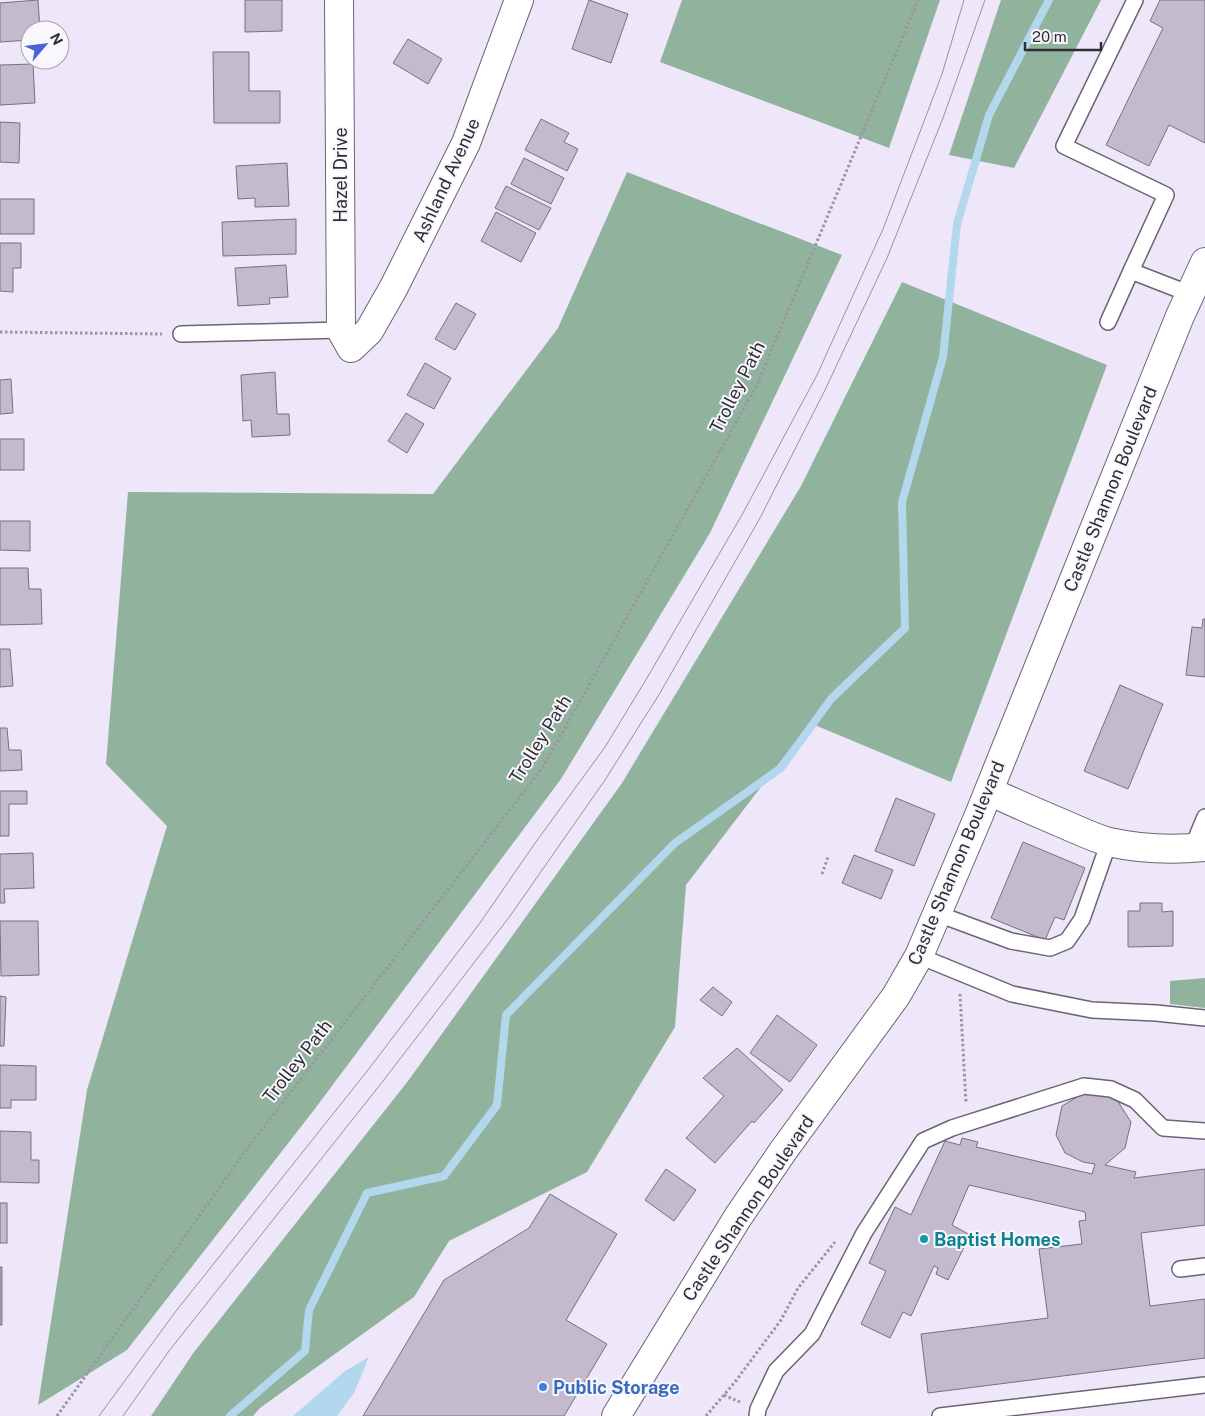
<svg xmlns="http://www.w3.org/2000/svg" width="1205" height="1416" viewBox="0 0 1205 1416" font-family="'Public Sans',sans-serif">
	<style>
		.forest { fill: #91b39e }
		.water { fill: #b3d7ec }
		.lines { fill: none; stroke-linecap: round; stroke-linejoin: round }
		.stream { stroke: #b3d7ec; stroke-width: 8 }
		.building { fill: #c3bbcd; stroke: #777080 }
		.lane-casing { stroke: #6b6474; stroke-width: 18 }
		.street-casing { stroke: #6b6474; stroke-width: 30 }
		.secondary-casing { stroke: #6b6474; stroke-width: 30 }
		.path { stroke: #9a95a2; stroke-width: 3; stroke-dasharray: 2.5 2.5; stroke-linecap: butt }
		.lane { stroke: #fff; stroke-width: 15 }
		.street { stroke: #fff; stroke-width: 28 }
		.secondary { stroke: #fff; stroke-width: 28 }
		.tram { stroke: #96919e; stroke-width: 1 }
		.culture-dot { fill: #0f9aa8; stroke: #f9f6fe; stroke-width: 2 }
		.shop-dot { fill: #3f7fe0; stroke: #f9f6fe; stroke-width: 2 }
		.labels { text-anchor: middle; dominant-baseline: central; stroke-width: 4; stroke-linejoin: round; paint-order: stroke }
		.street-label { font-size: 18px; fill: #302e35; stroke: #f9f6fe }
		.culture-label { font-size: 18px; font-weight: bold; fill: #0d838f; stroke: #f9f6fe; text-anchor: start }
		.shop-label { font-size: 18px; font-weight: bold; fill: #366cbe; stroke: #f9f6fe; text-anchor: start }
	</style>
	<rect width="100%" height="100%" fill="#eee7f9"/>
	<g class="forest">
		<path d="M682,0H940L889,148L660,62Z"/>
		<path d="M1001,0H1101L1014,168L949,155Z"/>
		<path d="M627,172L842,255L710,533L561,779L314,1110L127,1350L38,1405L87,1090L167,826L106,764L128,492L433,494L558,328Z"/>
		<path d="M902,282L1107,365L951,782L810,723L686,885L675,1027L587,1172L449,1241L414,1297L260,1408L253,1416H151L194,1352L408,1081L622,783L801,486Z"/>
		<path d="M1205,978V1008L1170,1004V981Z"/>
	</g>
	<path class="water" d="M369,1357L354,1393L337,1416H293L345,1371Z"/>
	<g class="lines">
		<path class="stream" d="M230,1416L305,1351L309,1310L367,1193L444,1176L497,1105L506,1015L675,843L781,768L831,699L905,628L902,502L943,357L957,224L989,115L1049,0"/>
	</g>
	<g class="building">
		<path d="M38,0L40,30H30V40L0,42V3Z"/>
		<path d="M245,0H282V31L245,32Z"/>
		<path d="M589,0L628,14L611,63L572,49Z"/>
		<path d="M1160,0H1205V143L1169,125L1149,166L1106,145L1163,28L1150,21Z"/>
		<path d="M408,39L442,59L428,84L393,63Z"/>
		<path d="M213,52H249V91H280V123H214Z"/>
		<path d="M33,64L35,103L0,105V65Z"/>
		<path d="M541,119L569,133L564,142L578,149L567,171L525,150Z"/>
		<path d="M0,122L20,123L19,163L0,162Z"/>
		<path d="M524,158L564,178L551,204L511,184Z"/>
		<path d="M287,163L289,206L255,207V198L238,199L236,166Z"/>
		<path d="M506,186L551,208L539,230L495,208Z"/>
		<rect x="0" y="199" width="34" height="35"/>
		<path d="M496,212L536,233L521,262L481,241Z"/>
		<path d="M296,219V254L223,256L222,222Z"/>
		<path d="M0,243H21V268H13V292L0,291Z"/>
		<path d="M286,265L288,297L269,298L270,304L238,306L235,268Z"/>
		<path d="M456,303L476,314L455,350L435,339Z"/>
		<path d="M425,363L451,378L434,409L407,395Z"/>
		<path d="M275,372L277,414H289L290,435L252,437L251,420L243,421L241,375Z"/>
		<path d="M11,379L13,413L0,414V380Z"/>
		<path d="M406,413L424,424L407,453L388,441Z"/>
		<rect x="0" y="439" width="24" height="31"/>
		<path d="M0,521H30V551L0,550Z"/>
		<path d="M0,568H28L29,589H41L42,624L0,625Z"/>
		<path d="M1203,619H1205V677L1186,675L1192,627L1202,628Z"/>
		<path d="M0,649H10L13,686L0,687Z"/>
		<path d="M1120,685L1163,704L1128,789L1084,771Z"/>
		<path d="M0,728H7L9,750H21L22,770L0,771Z"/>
		<path d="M0,791H27V804H9V836H0Z"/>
		<path d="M896,798L935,814L914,866L875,851Z"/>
		<path d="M1023,842L1085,868L1064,920L1055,917L1045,940L991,918Z"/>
		<path d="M33,853L34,888L4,889L5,903H0V854Z"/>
		<path d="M854,855L893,870L881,899L842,883Z"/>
		<path d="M1140,903H1162V912L1173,911V946L1128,947V911H1140Z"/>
		<path d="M0,921H38L39,975L1,976Z"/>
		<path d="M713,987L732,1002L722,1016L700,1000Z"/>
		<path d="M0,996L6,997L4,1046H0Z"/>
		<path d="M777,1015L817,1045L790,1082L750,1053Z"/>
		<path d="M737,1048L783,1090L754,1123L752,1121L715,1163L686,1138L724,1096L703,1078Z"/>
		<path d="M0,1065L36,1066V1100H11V1108H0Z"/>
		<path d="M1087,1091L1115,1097L1131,1122L1125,1148L1105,1165L1136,1172L1134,1178L1205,1169V1225L1141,1233L1150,1306L1205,1299V1358L928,1393L921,1334L1048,1318L1039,1249L1082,1244L1079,1221L1086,1220L1085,1212L969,1185L952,1225L970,1235L948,1280L936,1274L938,1268L934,1266L911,1316L903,1312L890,1338L861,1324L886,1271L869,1263L895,1207L911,1215L945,1141L960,1145L962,1138L978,1142L976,1147L1092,1174L1095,1164L1083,1162L1065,1153L1056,1135L1062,1106Z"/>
		<path d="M0,1131L31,1132V1160H39V1183L0,1182Z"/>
		<path d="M666,1169L696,1190L674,1221L645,1200Z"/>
		<path d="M550,1194L617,1234L566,1320L607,1344L564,1416H363L444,1280L529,1228Z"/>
		<rect x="0" y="1203" width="7" height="40"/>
		<rect x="0" y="1267" width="2" height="58"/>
	</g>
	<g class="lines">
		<g class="lane-casing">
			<g id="lane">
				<path d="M1135,0L1064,146L1166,195L1131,271L1190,294"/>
				<path d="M1108,322L1131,271"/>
				<path d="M181,334L341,330"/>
				<path d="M1192,848L1205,817"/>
				<path d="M938,914L1011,941L1050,948L1067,941L1082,919L1109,842"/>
				<path d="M919,956L1012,994L1092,1010L1156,1013L1205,1018"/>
				<path d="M1180,1269L1205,1266"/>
				<path d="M757,1416L758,1409L776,1371L812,1334L864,1233L923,1141L952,1128L1084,1086L1111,1089L1135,1100L1163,1128L1205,1131"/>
				<path d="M940,1416L1205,1385"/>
			</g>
		</g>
		<g class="street-casing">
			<g id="street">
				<path d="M339,0L341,330L351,348L369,331L394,287L466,143L519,0"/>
				<path d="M989,791C1014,803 1040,814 1066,825C1080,831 1094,838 1109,842C1140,849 1174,850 1205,847"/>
			</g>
		</g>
		<g class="secondary-casing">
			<path id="secondary" d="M616,1416L738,1217L783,1151L896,996L919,956L979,815L1180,316L1205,262"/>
		</g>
		<g class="path">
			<path d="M0,332L162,334"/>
			<path d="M822,874L828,857"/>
			<path d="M960,994L966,1103"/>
			<path d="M724,1395L740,1402"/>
			<path d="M57,1416L249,1146L543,767L757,385L918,0"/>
			<path d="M706,1416L735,1382L781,1320L798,1288L835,1242"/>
		</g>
		<use href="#lane" class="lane"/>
		<use href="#street" class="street"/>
		<use href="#secondary" class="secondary"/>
		<g class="tram">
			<path d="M99,1416L176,1311L368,1070L480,923L533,846L605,747L647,678L743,513L817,375L883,229L942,74L964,0"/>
			<path d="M123,1416L169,1351L383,1081L510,916L605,780L660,693L760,518L825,390L887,258L943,118L985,0"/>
		</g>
	</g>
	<circle class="culture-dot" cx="924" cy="1239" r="5"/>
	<circle class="shop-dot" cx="543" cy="1387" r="5"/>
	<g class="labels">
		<g class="street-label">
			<text transform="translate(340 175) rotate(-90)">Hazel Drive</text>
			<text transform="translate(446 180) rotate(-65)">Ashland Avenue</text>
			<text transform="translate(737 387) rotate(-63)">Trolley Path</text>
			<text transform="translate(1110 489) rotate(-68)">Castle Shannon Boulevard</text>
			<text transform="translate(540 739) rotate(-58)">Trolley Path</text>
			<text transform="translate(956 863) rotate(-67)">Castle Shannon Boulevard</text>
			<text transform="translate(297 1061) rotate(-52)">Trolley Path</text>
			<text transform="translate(748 1208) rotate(-56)">Castle Shannon Boulevard</text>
		</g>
		<g class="culture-label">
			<text x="934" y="1239">Baptist Homes</text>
		</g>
		<g class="shop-label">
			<text x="553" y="1387">Public Storage</text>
		</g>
	</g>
	<g transform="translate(45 45) rotate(62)"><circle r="24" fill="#f9f6fe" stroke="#a9a6ae"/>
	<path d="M0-4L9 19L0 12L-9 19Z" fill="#4b63d8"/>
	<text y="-8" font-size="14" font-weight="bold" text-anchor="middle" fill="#302e35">N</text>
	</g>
	<path d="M1025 42v8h76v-8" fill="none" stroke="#302e35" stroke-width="2.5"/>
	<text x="1032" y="42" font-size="15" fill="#302e35" stroke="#f9f6fe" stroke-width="4" paint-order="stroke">20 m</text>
</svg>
